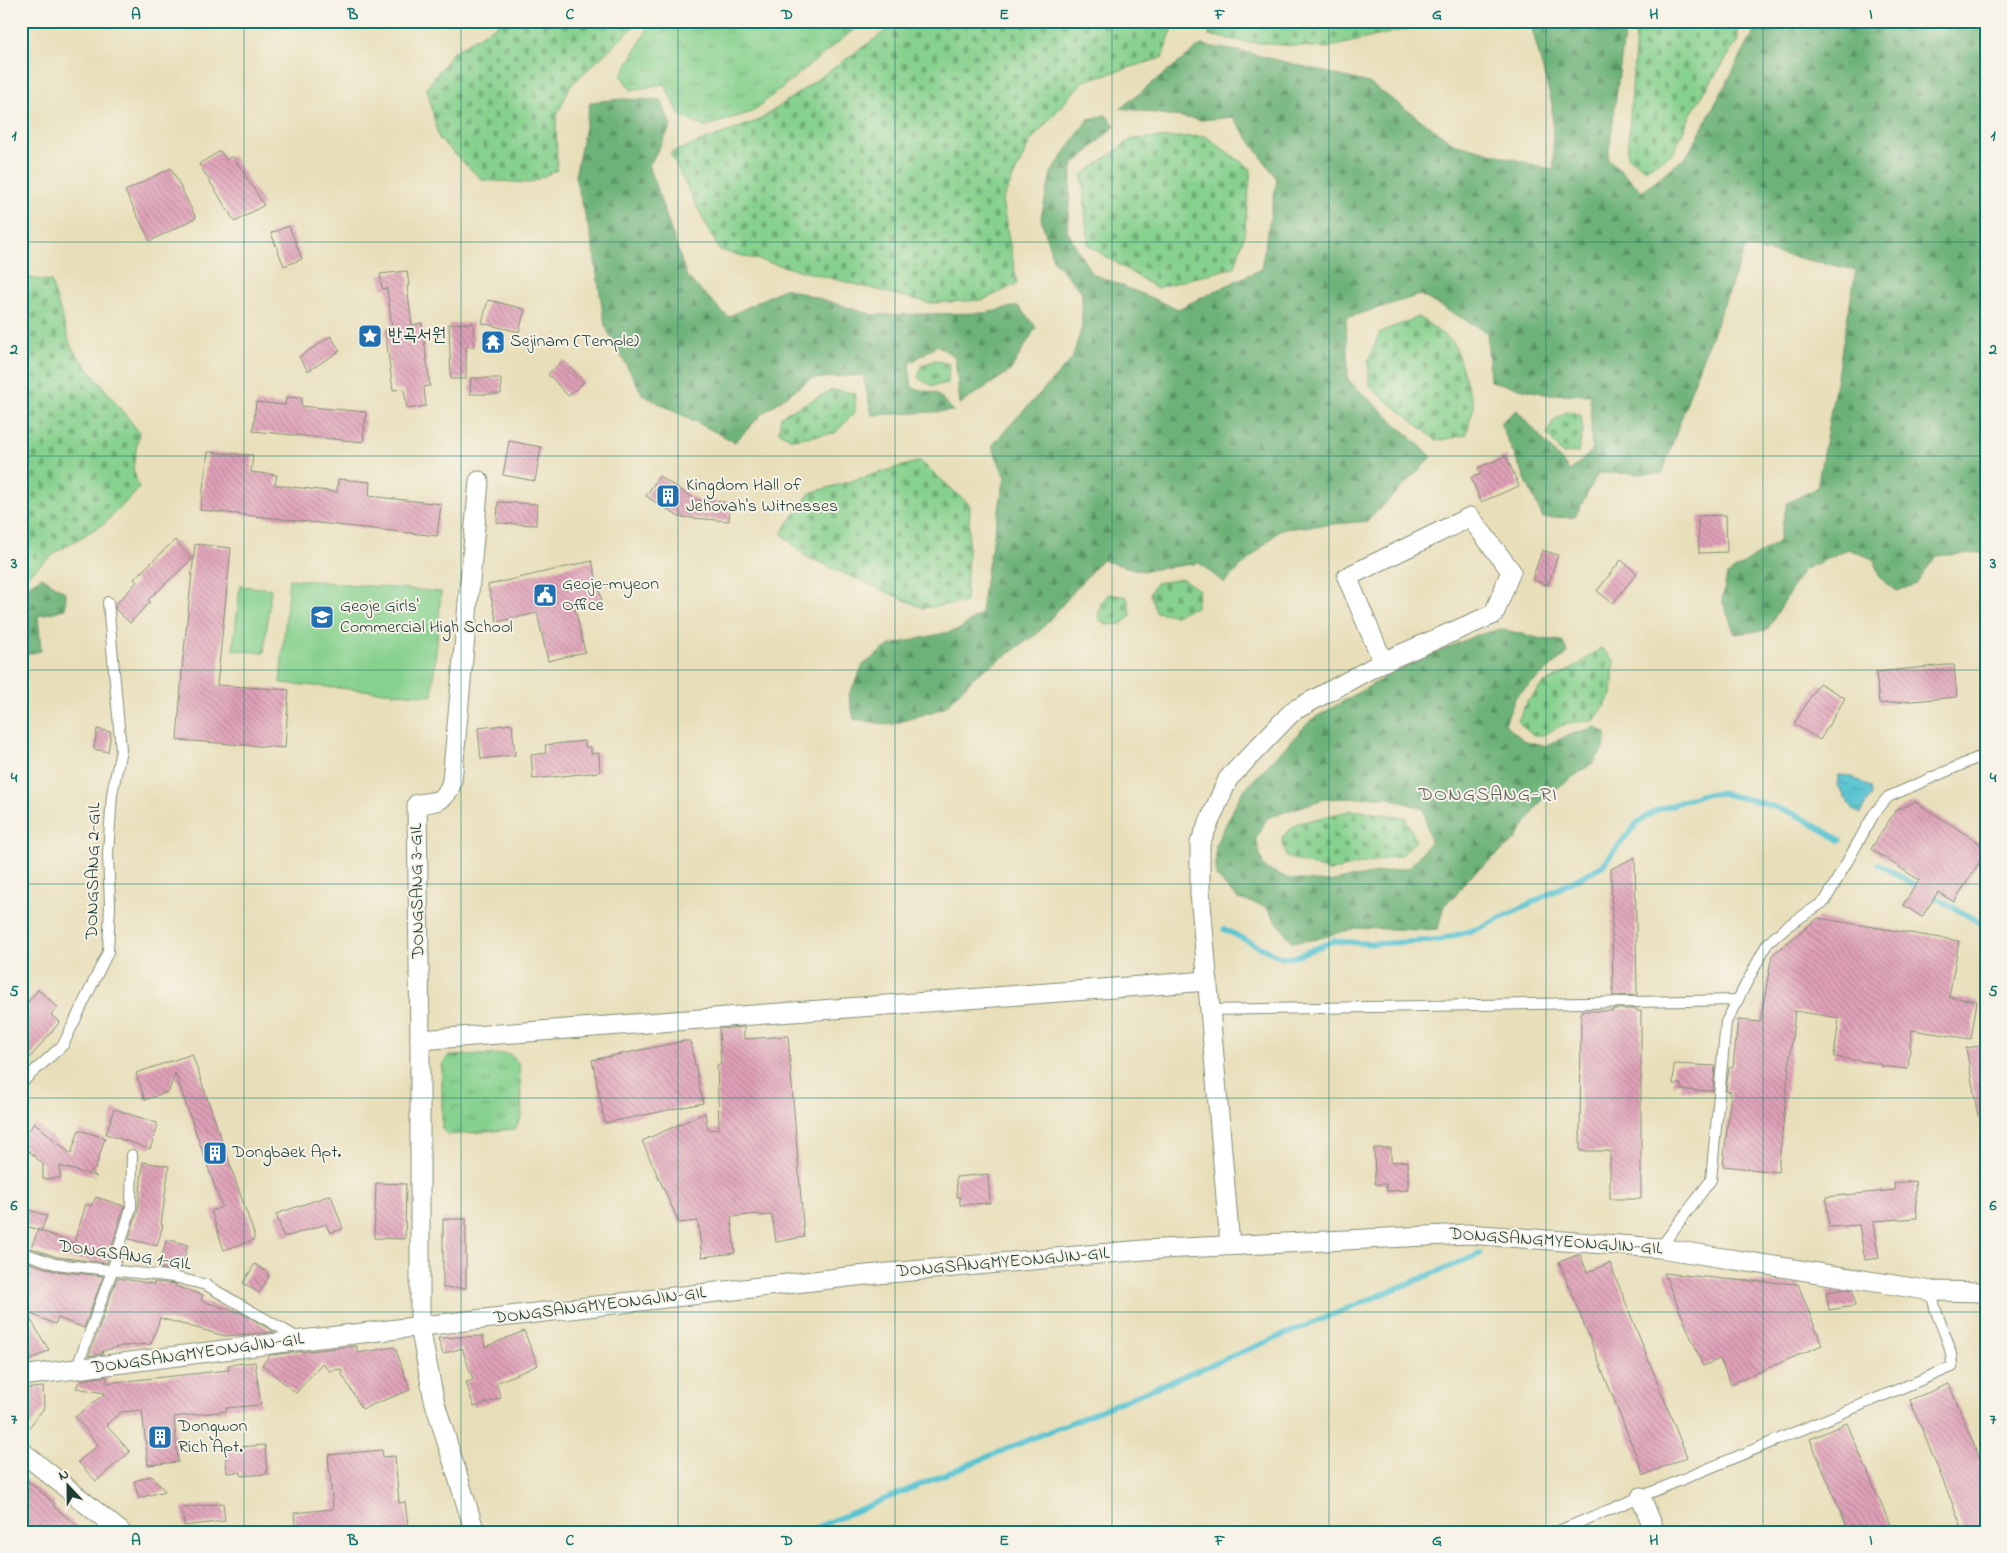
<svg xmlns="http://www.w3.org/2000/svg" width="2007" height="1553" viewBox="0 0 2007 1553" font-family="'Indie Flower','Poor Story',sans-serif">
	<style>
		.grass { fill: url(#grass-tufts); stroke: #538761 }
		.forest { fill: url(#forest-firs); stroke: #467856; fill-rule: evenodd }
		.cemetery { fill: url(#cemetery-stones); stroke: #538761 }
		.pitch { fill: #87d18e; stroke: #538761 }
		.water { fill: url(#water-ripples); stroke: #3c8083 }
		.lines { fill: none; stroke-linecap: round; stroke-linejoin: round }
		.stream { stroke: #59c4d2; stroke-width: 5.5 }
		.building { fill: url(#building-back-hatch) }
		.lane-casing { stroke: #848e77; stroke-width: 12 }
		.street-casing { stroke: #848e77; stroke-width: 21 }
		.lane { stroke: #fff; stroke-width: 10 }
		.street { stroke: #fff; stroke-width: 19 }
		.grid { fill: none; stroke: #0f766e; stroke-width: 1; stroke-opacity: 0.55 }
		.labels { text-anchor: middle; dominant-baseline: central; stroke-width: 4; stroke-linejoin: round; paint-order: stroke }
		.poi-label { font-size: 18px; fill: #1f3d34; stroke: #f7f3e8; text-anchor: start }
		.street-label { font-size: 18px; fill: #1f3d34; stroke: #f7f3e8 }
		.quarter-label { font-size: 20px; letter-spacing: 1px; fill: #636062; stroke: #f7f3e8 }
		.neatline { fill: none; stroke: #0f766e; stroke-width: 2 }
		.grid-label { font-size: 16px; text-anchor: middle; font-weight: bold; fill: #0f766e }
	</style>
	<defs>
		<pattern id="grass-tufts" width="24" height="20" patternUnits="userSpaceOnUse" patternTransform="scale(1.25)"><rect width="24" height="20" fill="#87d18e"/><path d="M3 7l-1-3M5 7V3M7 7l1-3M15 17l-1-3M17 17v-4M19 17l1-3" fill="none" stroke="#6eab75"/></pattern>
		<pattern id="forest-firs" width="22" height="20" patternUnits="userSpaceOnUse" patternTransform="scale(1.25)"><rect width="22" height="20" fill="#6db379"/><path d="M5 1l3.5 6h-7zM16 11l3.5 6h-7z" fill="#599364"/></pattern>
		<pattern id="cemetery-stones" width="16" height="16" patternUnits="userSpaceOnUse" patternTransform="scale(1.25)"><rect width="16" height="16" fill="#87d18e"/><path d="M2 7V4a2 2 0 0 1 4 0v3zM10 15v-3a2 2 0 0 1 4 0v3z" fill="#6eab75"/></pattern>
		<pattern id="water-ripples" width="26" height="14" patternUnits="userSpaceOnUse" patternTransform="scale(1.25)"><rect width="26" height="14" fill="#59c4d2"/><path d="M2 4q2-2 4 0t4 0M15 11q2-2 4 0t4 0" fill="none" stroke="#49a0ab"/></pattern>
		<pattern id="building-back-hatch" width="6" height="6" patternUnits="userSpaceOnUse" patternTransform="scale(1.25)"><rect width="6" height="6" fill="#e0a0b8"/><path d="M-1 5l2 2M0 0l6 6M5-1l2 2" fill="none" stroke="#b58496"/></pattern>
	</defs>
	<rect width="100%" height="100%" fill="#f7f3e8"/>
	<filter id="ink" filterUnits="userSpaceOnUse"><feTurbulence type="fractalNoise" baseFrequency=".02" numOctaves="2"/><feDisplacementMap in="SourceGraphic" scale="10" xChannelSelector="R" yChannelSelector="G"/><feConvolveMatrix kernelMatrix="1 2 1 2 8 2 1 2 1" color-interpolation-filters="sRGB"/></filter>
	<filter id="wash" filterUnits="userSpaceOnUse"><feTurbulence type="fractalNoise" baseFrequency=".0096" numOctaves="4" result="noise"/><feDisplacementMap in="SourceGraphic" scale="20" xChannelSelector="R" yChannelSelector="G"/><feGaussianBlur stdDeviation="1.12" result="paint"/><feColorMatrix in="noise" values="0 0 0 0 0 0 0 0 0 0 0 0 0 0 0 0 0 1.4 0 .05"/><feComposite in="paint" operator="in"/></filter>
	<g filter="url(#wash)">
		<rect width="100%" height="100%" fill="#e8dfba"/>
		<g class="grass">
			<path d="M652,21H864L752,112L704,127L680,115L664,84L631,90L621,76Z"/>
			<path d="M509,1054L519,1063L522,1116L515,1129L448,1135L442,1129V1065L448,1056Z"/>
		</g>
		<g class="forest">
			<path d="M1530,21H1620L1625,28L1608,159L1642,191L1687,156L1753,34L1752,21H1986V552L1936,556L1916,584L1897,591L1879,577L1875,560L1848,549L1803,570L1767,630L1735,634L1722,600L1727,575L1779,541L1787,503L1817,488L1856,270L1746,247L1698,370L1662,474L1598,473L1575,517L1543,518L1500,423L1517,410L1570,471L1592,451L1590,395L1545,394L1490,381L1487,332L1420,295L1346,318L1348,380L1432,457L1368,521L1281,529L1224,583L1199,563L1142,571L1101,560L1037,634L975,676L944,708L890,725L854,719L849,695L863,665L890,645L958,630L981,614L985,582L1005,477L992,446L1012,423L1072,359L1082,327V292L1053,260L1041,218L1051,173L1088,119L1106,115L1115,126L1072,166L1067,231L1091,273L1178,309L1261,269L1277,179L1233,117L1201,120L1121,108L1201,45L1249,53L1369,83L1453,143L1554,170L1552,104Z"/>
			<path d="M622,99L661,100L671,126L649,166L687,277L728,317L785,288L873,315L985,313L1018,306L1036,327L1010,371L960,404L955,357L937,345L909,364L912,388L936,393L954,411L872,415L863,375L810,379L762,414L735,442L643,395L605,326L592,241L575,177L590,102Z"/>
			<path d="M42,577L66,593L65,609L38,616L41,651L26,654L21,650V590Z"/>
			<path d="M1501,629L1542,639L1562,641L1568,653L1516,696L1505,724L1523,740L1545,746L1569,735L1596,727L1607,734L1604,748L1594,762L1543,798L1515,840L1468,878L1455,896L1444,905L1438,929L1420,930L1356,928L1317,939L1292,942L1265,906L1238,899L1216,876V844L1242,792L1311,720L1394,672L1474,636ZM1387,797L1424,809L1430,842L1410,867L1328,882L1290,879L1264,868L1256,839L1267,818L1324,799Z"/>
		</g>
		<g class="cemetery">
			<path d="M504,21H640L570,86L556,118L557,170L530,183L482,180L439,139L427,88L453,52Z"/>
			<path d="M900,21H1175L1162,58L1083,81L1030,142L1002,201L1017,284L983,300L929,303L719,250L670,153L760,120Z"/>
			<path d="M1212,21H1441L1326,48L1245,42L1209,35Z"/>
			<path d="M1637,21H1738V40L1692,112L1673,153L1645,169L1627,157Z"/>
			<path d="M1205,136L1251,169L1244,236L1235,267L1156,288L1088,245L1082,175L1132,139Z"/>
			<path d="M21,277L51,281L71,347L139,432L133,468L139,489L105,523L58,551L21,580Z"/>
			<path d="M1419,317L1454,343L1474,406L1466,435L1437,441L1370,387L1368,361L1380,332Z"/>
			<path d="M935,360L949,364L948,383L933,386L918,378L921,366Z"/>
			<path d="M832,390L855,393V412L835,433L792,439L779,432L781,416Z"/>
			<path d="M1568,411L1581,415L1583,432L1578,452L1563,454L1547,434L1554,420Z"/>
			<path d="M920,461L970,505L966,602L923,608L805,556L781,533L810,493Z"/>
			<path d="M1183,579L1199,590L1196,607L1175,615L1156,612L1150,594L1156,583Z"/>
			<path d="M1109,594L1127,597L1131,616L1121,624L1106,625L1098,618L1101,603Z"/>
			<path d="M1601,648L1614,660L1612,695L1594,721C1586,722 1577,721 1570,723C1545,728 1542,750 1518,721L1526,703L1543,684L1572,669Z"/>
			<path d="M1353,810L1405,817L1416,841L1402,855L1329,871L1286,857L1282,837L1298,823Z"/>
		</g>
		<g class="pitch">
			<path d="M289,579L441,592L432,696L280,683Z"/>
			<path d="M240,586L271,589L264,653L233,650Z"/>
		</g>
		<path class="water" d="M1839,775L1850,776L1870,787L1871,796L1860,814L1853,810L1837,784Z"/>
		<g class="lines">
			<g class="stream">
				<path d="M1879,864L1920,888"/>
				<path d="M1928,893L1986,926"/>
				<path d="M1224,929L1282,958L1294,957L1334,941L1374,944L1439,940L1477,929L1516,911L1602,866L1637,823L1655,811L1700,795L1720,793L1760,802L1795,814L1840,840"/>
				<path d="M805,1532L1480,1254"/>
			</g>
		</g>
		<g id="blocks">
			<g class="building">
				<path d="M220,151L226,160L233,156L264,205L235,222L199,164Z"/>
				<path d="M171,168L196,218L150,241L125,191Z"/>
				<path d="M289,226L302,259L284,266L271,233Z"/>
				<path d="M407,271L409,286H407L412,325L422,323L430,386L424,387L426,406L407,409L404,389L393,390L385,329L392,328L387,288L382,289L380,274Z"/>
				<path d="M488,300L525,309L519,332L482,323Z"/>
				<path d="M473,323L474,346L466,347V379H451L449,324Z"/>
				<path d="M331,336L340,351L308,371L299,357Z"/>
				<path d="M563,360L584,382L568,396L548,374Z"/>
				<path d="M471,378H501V394H470Z"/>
				<path d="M286,397L302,398L301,406L366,412L363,442L253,431L256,402L285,405Z"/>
				<path d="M509,441L541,447L535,481L503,475Z"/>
				<path d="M208,452L253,455L251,472L277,475L275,485L337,492L338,479L370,482L369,496L441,504L437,536L200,510Z"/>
				<path d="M1506,456L1519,486L1481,502L1471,478L1481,474L1478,468Z"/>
				<path d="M659,476L697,500L730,503L729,521L679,517L646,496Z"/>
				<path d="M498,502L537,504L536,525L497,523Z"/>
				<path d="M1726,515L1727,552L1699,553L1698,516Z"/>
				<path d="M175,540L192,559L148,600L150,602L130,623L116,610L115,605L137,582L134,579Z"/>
				<path d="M195,544L231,548L217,685L289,690L285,748L177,740L183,660Z"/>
				<path d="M1542,550L1558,555L1548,585L1532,580Z"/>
				<path d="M1621,560L1637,573L1613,603L1597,591Z"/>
				<path d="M592,561L602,601L575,608L585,652L548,661L537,613L497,622L488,585Z"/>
				<path d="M1947,665H1954L1957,697L1879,704L1876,672Z"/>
				<path d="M1819,683L1845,698L1820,740L1794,724Z"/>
				<path d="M512,724L515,755L481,759L478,728Z"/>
				<path d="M97,729L111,732L108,752L94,749Z"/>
				<path d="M585,741V747H591V754L599,753L600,772L533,779L531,755L546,753L545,745Z"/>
				<path d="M1915,802L1986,847V852L1954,902L1938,892L1922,917L1903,905L1919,880L1871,849L1896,810Z"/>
				<path d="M1635,857L1637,995L1613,996L1611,869Z"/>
				<path d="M1818,918L1959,941L1949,997L1977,1001L1971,1039L1912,1030L1908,1069L1881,1066V1064L1834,1057L1839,1018L1795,1011L1778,1172L1723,1166L1731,1092L1726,1091L1729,1067H1733L1738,1020L1760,1022L1772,955Z"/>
				<path d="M38,990L58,1007L51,1015L60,1022L21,1068V1010Z"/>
				<path d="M1613,1009H1637V1011H1641V1199H1610V1151H1580L1581,1011H1613Z"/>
				<path d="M744,1027V1039L788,1036L804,1237L776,1242L772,1215L760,1216L759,1214L731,1217L735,1253L702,1257L698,1221L679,1223L642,1141L705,1113L708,1130L719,1129L717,1065L721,1064L719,1029Z"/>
				<path d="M684,1041H690L703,1103L605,1123L592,1060Z"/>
				<path d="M1986,1045V1115L1978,1116L1966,1048Z"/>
				<path d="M192,1054L254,1234V1240L224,1250L211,1211L222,1207L175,1073L169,1091L145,1100L136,1073Z"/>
				<path d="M1674,1064L1715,1066L1713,1091L1681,1090V1084H1673Z"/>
				<path d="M114,1109L157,1123V1129L150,1149L106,1134Z"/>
				<path d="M35,1123L71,1154L79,1130L105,1138L95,1169L90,1171L97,1177L60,1166V1178L43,1179V1164L21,1144V1138Z"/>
				<path d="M1374,1148H1391V1162L1408,1161V1190L1386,1191V1184H1375Z"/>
				<path d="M143,1162L169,1166L161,1225H163L157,1246L129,1239L138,1210Z"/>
				<path d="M988,1174L990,1203L960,1205V1197H957L956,1177Z"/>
				<path d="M1915,1181L1917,1218L1874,1221L1873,1223L1879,1258L1865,1260L1859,1225L1829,1227L1826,1197L1895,1190L1894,1183Z"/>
				<path d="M376,1183L406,1184L405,1239L374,1238Z"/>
				<path d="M331,1195L343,1229L330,1233L326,1224L289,1236H283L276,1214Z"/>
				<path d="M96,1197L124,1206L107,1263L57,1257L31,1248L38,1230L74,1243L86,1204L91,1206Z"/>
				<path d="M21,1207L47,1216L41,1231L21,1224Z"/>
				<rect x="443" y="1219" width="23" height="69"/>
				<path d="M167,1239L188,1245L180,1271L158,1268Z"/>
				<path d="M1580,1254L1587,1272L1610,1263L1687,1457L1644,1475L1559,1262Z"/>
				<path d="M21,1260L54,1271L103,1276L84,1328L58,1318L55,1324L26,1312L49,1350L21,1365Z"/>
				<path d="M255,1264L267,1272L269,1277L259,1293L243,1283Z"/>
				<path d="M1664,1273L1735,1280L1798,1284L1822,1345L1731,1384L1720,1359L1703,1366Z"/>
				<path d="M117,1278L154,1284V1282L176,1284L175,1286L203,1295L201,1301L242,1313L274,1332L225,1336L160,1318L151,1344L122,1346L102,1351L103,1354L89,1356Z"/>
				<path d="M1849,1289L1853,1290L1855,1306L1829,1310L1826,1292Z"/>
				<path d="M524,1331L538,1365L496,1383L501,1398L474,1407L466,1382L473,1380L462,1348L443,1354L438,1338L483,1336L485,1347Z"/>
				<path d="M357,1346V1353L395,1347L410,1390L362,1409L342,1374L341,1369L329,1371L322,1363L296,1393L262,1365L270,1355Z"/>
				<path d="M255,1362L261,1405L226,1408L227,1411L174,1417L178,1462L148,1465L142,1410L121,1412L106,1425L130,1452L96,1481L78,1462L98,1445L75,1417L105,1393L76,1388L80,1380L106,1376L107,1383L192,1374L229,1370L228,1365Z"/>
				<path d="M1949,1384L1986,1474V1532H1964L1910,1400Z"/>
				<path d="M43,1387L44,1408L21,1438V1389Z"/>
				<path d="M1847,1423L1893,1532H1849L1810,1439Z"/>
				<path d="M265,1445L267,1474L241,1476V1472L227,1473L225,1448Z"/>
				<path d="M382,1450L383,1457L395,1456L399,1503L405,1502L409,1532H296L294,1513L333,1509L328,1455Z"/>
				<path d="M21,1476L55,1503L53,1506L85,1532H21Z"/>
				<path d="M152,1476L165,1491L139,1498L134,1481Z"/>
				<path d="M223,1503L225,1521L184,1526L182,1508Z"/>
			</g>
		</g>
	</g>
	<g filter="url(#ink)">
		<use href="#blocks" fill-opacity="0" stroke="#848e77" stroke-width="1"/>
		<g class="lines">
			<g class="lane-casing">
				<g id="lane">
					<path d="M1210,1010L1738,1000"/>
					<path d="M21,1083L63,1045L108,952L110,905L108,854L112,794L121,750L108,602"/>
					<path d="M1660,1248L1711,1180L1726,1022L1767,944L1786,927L1825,901L1874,814L1888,797L1986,754"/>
					<path d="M21,1252L55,1264L174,1277L206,1285L300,1339"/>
					<path d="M76,1370L112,1271L131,1208L132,1155"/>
					<path d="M1556,1532L1952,1367C1953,1340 1933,1317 1932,1291"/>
				</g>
			</g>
			<g class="street-casing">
				<g id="street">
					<path d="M420,1040L1208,981"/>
					<path d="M1230,1245L1200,892V843L1228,779L1293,711L1383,662L1494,614L1511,571L1470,517L1347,577L1383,662"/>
					<path d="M21,1376L302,1340L856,1276L1143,1250L1467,1234L1660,1248L1932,1291L1986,1292"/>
					<path d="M21,1451L121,1532"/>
					<path d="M1641,1497L1655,1532"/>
					<path d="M475,1532L434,1400L420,1327V1040L417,804C436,802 446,802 452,781L479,481"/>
				</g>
			</g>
			<use href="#lane" class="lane"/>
			<use href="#street" class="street"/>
		</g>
	</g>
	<path class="grid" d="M244,21V1532M461,21V1532M678,21V1532M895,21V1532M1112,21V1532M1329,21V1532M1546,21V1532M1763,21V1532M21,242H1986M21,456H1986M21,670H1986M21,884H1986M21,1098H1986M21,1312H1986"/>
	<defs>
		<g id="sight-square" transform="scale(1.25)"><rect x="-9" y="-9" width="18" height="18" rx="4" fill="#1f6fb2" stroke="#f7f3e8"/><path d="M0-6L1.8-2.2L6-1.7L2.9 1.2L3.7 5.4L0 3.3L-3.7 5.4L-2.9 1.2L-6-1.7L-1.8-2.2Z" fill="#fff"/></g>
		<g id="temple-square" transform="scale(1.25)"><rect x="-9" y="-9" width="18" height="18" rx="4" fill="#1f6fb2" stroke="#f7f3e8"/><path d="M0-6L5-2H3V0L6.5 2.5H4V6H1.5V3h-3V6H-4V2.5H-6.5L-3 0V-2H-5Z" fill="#fff"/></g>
		<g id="building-square" transform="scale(1.25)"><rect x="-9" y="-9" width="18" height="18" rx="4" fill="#1f6fb2" stroke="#f7f3e8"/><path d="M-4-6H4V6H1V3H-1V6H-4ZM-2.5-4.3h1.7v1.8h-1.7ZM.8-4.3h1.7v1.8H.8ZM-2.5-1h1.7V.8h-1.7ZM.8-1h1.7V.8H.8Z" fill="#fff"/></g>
		<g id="civic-square" transform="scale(1.25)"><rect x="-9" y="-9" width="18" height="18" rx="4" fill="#1f6fb2" stroke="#f7f3e8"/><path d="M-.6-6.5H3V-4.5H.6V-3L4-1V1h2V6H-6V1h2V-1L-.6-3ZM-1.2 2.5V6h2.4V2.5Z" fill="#fff"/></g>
		<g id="school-square" transform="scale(1.25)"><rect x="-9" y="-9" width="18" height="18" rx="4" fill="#1f6fb2" stroke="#f7f3e8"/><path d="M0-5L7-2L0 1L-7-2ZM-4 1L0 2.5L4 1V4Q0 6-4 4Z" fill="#fff"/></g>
	</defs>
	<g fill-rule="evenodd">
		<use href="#sight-square" x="370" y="336"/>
		<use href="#temple-square" x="493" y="342"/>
		<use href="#building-square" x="668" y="496"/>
		<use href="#civic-square" x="545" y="595"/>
		<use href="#school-square" x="322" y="617"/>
		<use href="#building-square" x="215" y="1153"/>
		<use href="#building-square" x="160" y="1437"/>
	</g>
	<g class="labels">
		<g class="poi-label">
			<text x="388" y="336">반곡서원</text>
			<text x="510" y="342">Sejinam (Temple)</text>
			<text x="686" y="486">Kingdom Hall of<tspan x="686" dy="21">Jehovah's Witnesses</tspan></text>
			<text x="562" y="585">Geoje-myeon<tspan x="562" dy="21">Office</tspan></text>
			<text x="340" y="607">Geoje Girls'<tspan x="340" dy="21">Commercial High School</tspan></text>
			<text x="232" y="1153">Dongbaek Apt.</text>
			<text x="178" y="1427">Dongwon<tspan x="178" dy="21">Rich Apt.</tspan></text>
		</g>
		<g class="street-label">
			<text transform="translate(94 871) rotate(-89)">DONGSANG 2-GIL</text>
			<text transform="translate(418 891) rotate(-91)">DONGSANG 3-GIL</text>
			<text transform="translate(1556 1242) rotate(4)">DONGSANGMYEONGJIN-GIL</text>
			<text transform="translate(125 1256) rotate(8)">DONGSANG 1-GIL</text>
			<text transform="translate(1003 1263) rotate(-5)">DONGSANGMYEONGJIN-GIL</text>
			<text transform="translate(600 1306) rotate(-7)">DONGSANGMYEONGJIN-GIL</text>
			<text transform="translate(198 1354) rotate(-8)">DONGSANGMYEONGJIN-GIL</text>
		</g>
		<g class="quarter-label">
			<text x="1488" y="795">DONGSANG-RI</text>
		</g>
	</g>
	<rect width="2007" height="1553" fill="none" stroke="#f7f3e8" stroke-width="55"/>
	<g transform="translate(68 1486) rotate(338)" stroke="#f7f3e8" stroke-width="4" paint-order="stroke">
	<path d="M0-4L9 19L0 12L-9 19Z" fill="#1f3d34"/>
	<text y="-8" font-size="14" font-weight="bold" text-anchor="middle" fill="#1f3d34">N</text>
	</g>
	<rect x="28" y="28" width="1952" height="1498" class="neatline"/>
	<g class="grid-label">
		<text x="136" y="19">A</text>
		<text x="353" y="19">B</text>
		<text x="570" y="19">C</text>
		<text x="787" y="19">D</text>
		<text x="1004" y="19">E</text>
		<text x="1220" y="19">F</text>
		<text x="1437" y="19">G</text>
		<text x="1654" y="19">H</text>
		<text x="1871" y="19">I</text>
		<text x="14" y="140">1</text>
		<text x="1993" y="140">1</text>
		<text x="14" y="354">2</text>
		<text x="1993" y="354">2</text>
		<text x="14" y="568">3</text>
		<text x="1993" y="568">3</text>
		<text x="14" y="782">4</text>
		<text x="1993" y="782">4</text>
		<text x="14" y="996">5</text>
		<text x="1993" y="996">5</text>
		<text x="14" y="1210">6</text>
		<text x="1993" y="1210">6</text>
		<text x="14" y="1424">7</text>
		<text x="1993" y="1424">7</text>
		<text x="136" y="1545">A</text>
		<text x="353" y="1545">B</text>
		<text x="570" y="1545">C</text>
		<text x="787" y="1545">D</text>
		<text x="1004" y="1545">E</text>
		<text x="1220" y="1545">F</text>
		<text x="1437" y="1545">G</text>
		<text x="1654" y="1545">H</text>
		<text x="1871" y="1545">I</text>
	</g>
</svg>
